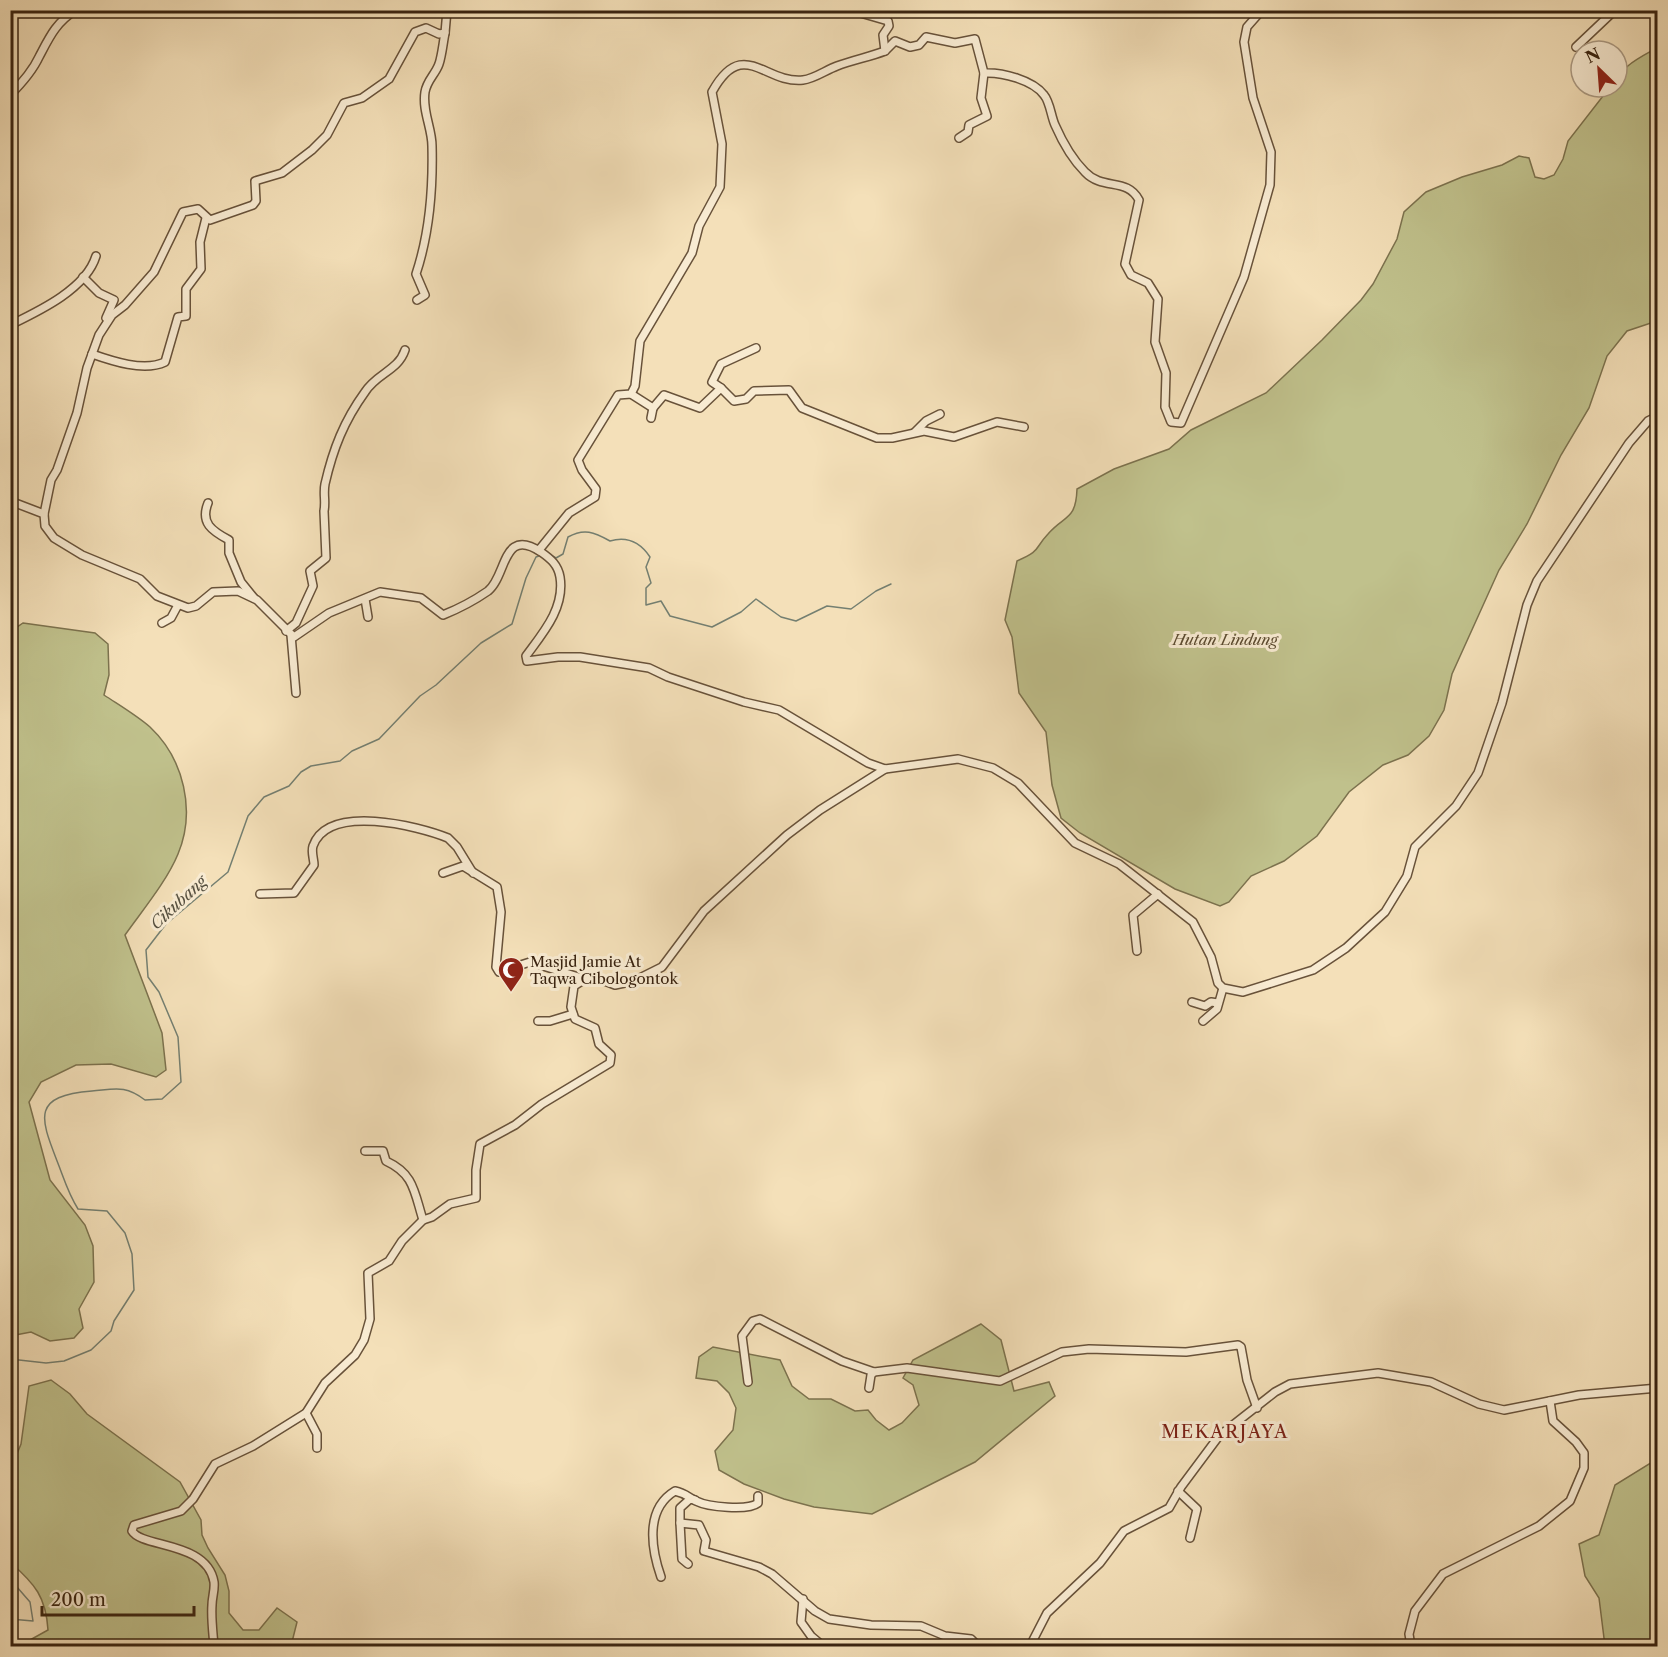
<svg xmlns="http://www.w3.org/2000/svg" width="1668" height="1657" viewBox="0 0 1668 1657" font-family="'Libre Caslon Text',serif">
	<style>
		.green { fill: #c0c18c; stroke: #7c724e; stroke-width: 1.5 }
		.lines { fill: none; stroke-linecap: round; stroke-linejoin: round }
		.stream { stroke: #747f71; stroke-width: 1.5 }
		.minor-casing { stroke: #68523a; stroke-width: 10 }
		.minor { stroke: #f8ebd2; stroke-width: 7 }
		.labels { text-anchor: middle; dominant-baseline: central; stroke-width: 6; stroke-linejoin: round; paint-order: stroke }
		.park-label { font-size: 15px; font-style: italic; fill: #5b4a2f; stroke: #f8ebd2 }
		.poi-label { font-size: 15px; fill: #392310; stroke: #f8ebd2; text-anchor: start }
		.water-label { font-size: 16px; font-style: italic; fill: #575141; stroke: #f8ebd2 }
		.quarter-label { font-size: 18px; letter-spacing: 1.5px; fill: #7a1f14; stroke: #f8ebd2 }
	</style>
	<rect width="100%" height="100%" fill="#f4e0b9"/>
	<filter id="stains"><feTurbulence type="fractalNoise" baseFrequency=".00333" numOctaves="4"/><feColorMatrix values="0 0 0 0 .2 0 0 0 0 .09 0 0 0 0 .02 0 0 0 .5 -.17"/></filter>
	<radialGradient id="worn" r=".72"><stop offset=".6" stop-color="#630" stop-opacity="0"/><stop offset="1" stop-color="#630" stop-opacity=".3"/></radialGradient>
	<g class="green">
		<path d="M1655,49H1658L1657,321L1627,331L1607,356L1589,408L1561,455L1527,524L1499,570L1452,674L1444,710L1429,736L1408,755L1383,765L1349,792L1317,836L1284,861L1251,876L1229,902L1220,906L1175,889L1080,833L1061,818L1052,785L1046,732L1019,693L1012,637L1005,620L1017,561C1042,550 1033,550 1048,534C1064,515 1076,521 1077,489L1114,469L1169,449L1191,430L1266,393L1322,340L1361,300L1373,284L1397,239L1404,212L1426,192L1462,177L1502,165L1519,156L1529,158L1535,177L1544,179L1554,175L1563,159L1568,141L1610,87H1617C1617,68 1639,58 1655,49Z"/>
		<path d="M23,623L95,633L108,644L109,675L104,695C119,705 136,715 150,727C184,759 196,811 178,854C167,881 142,911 125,935L162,1033L166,1070L156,1077L111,1064L76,1065L41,1082L29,1102L50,1180L85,1225L93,1246L94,1282L79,1309L83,1328L74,1338L50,1341L31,1332L10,1336V632Z"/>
		<path d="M981,1324L1001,1340L1014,1391L1049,1382L1055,1396L975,1462L872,1514L814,1507L784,1499L744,1484L719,1470L715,1451L733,1430L736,1408L729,1393L717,1381L696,1378L699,1357L713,1347L780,1360L792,1386L809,1399H831L855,1411L868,1410L876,1420L889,1430L902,1423L919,1405L913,1385L903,1378L913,1360Z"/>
		<path d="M51,1380L70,1394L87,1414L180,1482L201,1520L202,1535L208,1548L225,1575L229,1591V1613L243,1630H259L277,1608L297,1622L291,1646H11L10,1641L30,1640L48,1630C46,1597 35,1584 11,1563L10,1471L21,1444L29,1386Z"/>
		<path d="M1657,1459V1646H1605L1599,1598L1585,1576L1579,1544L1599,1535L1615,1485Z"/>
	</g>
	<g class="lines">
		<g class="stream">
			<path d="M549,554L556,558L563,554L568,537C584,528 594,532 610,541C627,536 640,542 650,557L646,567L651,583L646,588V605L661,601L670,616L712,627L741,612L756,599L781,617L796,621L827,606L851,609L876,591L891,584"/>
			<path d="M10,1359L46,1363L64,1361L91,1350L111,1331L114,1321L134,1290L132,1254L125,1233L107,1211L78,1209C69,1195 65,1182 59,1166C41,1119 29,1096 92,1091C116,1089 125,1085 145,1100L162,1099L181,1082L178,1037L159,992L148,977L146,950L166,924L228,872L248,816L264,797L289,786L301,772L311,766L340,761L352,751L379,739L420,696L436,685L481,643L512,624L526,578L536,557L539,556"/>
			<path d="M10,1579L30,1602L33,1621L10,1619"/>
		</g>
		<g class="minor-casing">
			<g id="minor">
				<path d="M850,10L888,21L889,26L883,35L885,51"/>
				<path d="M1576,47L1615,10"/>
				<path d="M10,95C20,85 33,70 39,57C49,38 56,22 76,10"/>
				<path d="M959,138L968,132L969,125L987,116L981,98L984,73"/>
				<path d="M83,277L99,293L114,300L106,318"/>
				<path d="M417,300L425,295L416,274C429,235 433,187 432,146C432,128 422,111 425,92C427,80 435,75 439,64C442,55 443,43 445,33"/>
				<path d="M10,325C39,311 86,289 96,256"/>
				<path d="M92,354C112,361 144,372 165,362L178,317L186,316V289L201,269L200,242L206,218"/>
				<path d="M721,388L712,382L721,364L756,348"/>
				<path d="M631,394L653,408L664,395L700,408L721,388L734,401L746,399L754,391L789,390L802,408L877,438H892L924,431L954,437L997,422L1024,427"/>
				<path d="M651,418L653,408"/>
				<path d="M915,432L926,421L940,414"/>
				<path d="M10,501L44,514L45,526L54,538L82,555L140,579L157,596L188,608L196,606L213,592L238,591L257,600L294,637L329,613L380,592L421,598L443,615C458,609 475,600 488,591C507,576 502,526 541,552C551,559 558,565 560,577C565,608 543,633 526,656L527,661L558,657H580L649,668L668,677L744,702L779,710L868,763L885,769L958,759L993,768L1018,783L1075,843L1119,864L1193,922L1211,957L1218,983L1223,988L1243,992L1313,970L1346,948L1385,912L1407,876L1415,847L1456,806L1478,773L1502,703L1527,605L1537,581L1629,443L1648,421L1658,416"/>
				<path d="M208,503C200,523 212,531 229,540V553L241,582L254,598"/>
				<path d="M44,514L51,480L57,470L77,413L87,368L99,335L112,315L125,305L154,272L183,212L198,209L210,220L253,205L256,201L255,181L282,173L312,150L327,135L344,103L362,98L389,79L415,32L426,28L439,34L445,33L447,10"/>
				<path d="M539,550L569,513L595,497L596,489L582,470L578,460L618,395L631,394L635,386L640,341L692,253L699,226L720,187L722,144L712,92C743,36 764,84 803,80C814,79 826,70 837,66C853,60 869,57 885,51L895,41L910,47L919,45L926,37L955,43L975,39L984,73C1002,72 1033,80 1044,95C1050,102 1051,116 1055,125C1062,141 1073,160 1085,172C1103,191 1127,177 1139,200L1125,264L1131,275L1148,283L1158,299L1155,342L1166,373L1165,407L1171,422L1181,423L1244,277L1270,185L1271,152L1253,98L1244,42L1247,27L1262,10"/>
				<path d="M365,599L368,617"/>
				<path d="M162,623L171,618L178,605"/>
				<path d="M286,631L296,623L313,586L310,571L326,558L324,511C326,501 323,494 325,484C333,449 344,421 365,392C377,373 398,371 405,350"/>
				<path d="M291,635L296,693"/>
				<path d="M443,873L463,866L497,887L501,912L496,967L499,972L530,962L585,979"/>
				<path d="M260,894L294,893L314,865C314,859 311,852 313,846C328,803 418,826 448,838L457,847L473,873"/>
				<path d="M1137,951L1133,915L1158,894"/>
				<path d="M1192,1002L1205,1006L1211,1002L1218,1003"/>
				<path d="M538,1021H550L573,1014"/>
				<path d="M1203,1021L1217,1009L1223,988"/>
				<path d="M365,1151H383L386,1161C414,1174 414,1191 423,1220"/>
				<path d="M748,1382L742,1336L753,1321L760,1319L842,1361L874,1372"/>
				<path d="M869,1388L871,1375L874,1372L907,1368L1000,1381L1062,1352L1089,1349L1186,1352L1238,1345L1241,1347L1247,1380L1257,1408"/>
				<path d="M306,1413L317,1434V1448"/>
				<path d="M1178,1491L1197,1509L1190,1538"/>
				<path d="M680,1523V1508L690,1499L695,1500"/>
				<path d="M688,1564L682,1559L680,1523L699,1525L706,1540L704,1551L759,1567L772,1574L815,1611L829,1619L871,1625L921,1626L945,1636L971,1639L978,1646"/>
				<path d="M661,1577C651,1548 645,1509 675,1491C685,1493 688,1497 696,1501C708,1507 748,1511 758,1503V1496"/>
				<path d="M803,1599L801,1622L811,1636L823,1646"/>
				<path d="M214,1646C213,1633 211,1618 212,1605C212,1597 215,1590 214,1582C207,1541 142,1548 132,1531L134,1525L181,1511L193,1499L215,1464L253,1446L306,1413L325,1383L355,1355L364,1340L370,1319L368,1273L389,1261L402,1241L423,1220L432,1217L450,1204L476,1198V1170L480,1144L515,1125L542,1104L610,1063L611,1055L599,1044L595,1028L575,1019L571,1007L574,986L585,979L597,978L615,985L634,981L662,967L704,911L787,835L820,810L885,769"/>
				<path d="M1030,1646L1047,1613L1100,1563L1124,1531L1169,1508L1181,1487L1219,1436L1275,1392L1290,1384L1378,1373L1431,1382L1479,1404L1504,1410L1579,1395L1658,1388"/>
				<path d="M1411,1646L1409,1634L1415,1611L1443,1574L1539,1526L1570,1501L1584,1468V1453L1576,1442L1553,1421L1550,1401"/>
			</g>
		</g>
		<use href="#minor" class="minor"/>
	</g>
	<defs>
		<g id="mosque-pin" transform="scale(1.35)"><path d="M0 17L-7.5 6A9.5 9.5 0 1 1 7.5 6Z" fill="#8f2418" stroke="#f8ebd2"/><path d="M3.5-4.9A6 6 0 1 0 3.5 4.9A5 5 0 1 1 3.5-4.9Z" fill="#fff"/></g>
	</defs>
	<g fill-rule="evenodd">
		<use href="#mosque-pin" x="511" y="970"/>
	</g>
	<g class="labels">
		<g class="park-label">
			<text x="1225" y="639">Hutan Lindung</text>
		</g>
		<g class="poi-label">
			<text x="530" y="961">Masjid Jamie At<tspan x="530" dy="17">Taqwa Cibologontok</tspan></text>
		</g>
		<g class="water-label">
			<text transform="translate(178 902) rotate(-43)">Cikubang</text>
		</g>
		<g class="quarter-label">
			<text x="1225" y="1432">MEKARJAYA</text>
		</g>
	</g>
	<rect width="1668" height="1657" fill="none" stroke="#f4e0b9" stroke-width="36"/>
	<rect x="12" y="12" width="1644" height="1633" fill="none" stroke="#392310" stroke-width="3"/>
	<rect x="18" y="18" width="1632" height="1621" fill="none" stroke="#392310" stroke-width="1.5"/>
	<g transform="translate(1599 69) rotate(335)"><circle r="28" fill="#f8ebd2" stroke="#ac9b84" stroke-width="1.5"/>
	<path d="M0-4.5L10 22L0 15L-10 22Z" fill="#8f2418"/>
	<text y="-9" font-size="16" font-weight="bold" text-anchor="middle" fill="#392310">N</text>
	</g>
	<path d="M42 1606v9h152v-9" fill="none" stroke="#392310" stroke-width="3"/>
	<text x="51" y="1606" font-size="18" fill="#392310" stroke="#f8ebd2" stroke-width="4.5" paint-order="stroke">200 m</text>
	<rect width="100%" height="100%" filter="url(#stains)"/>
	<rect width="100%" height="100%" fill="url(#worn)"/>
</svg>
